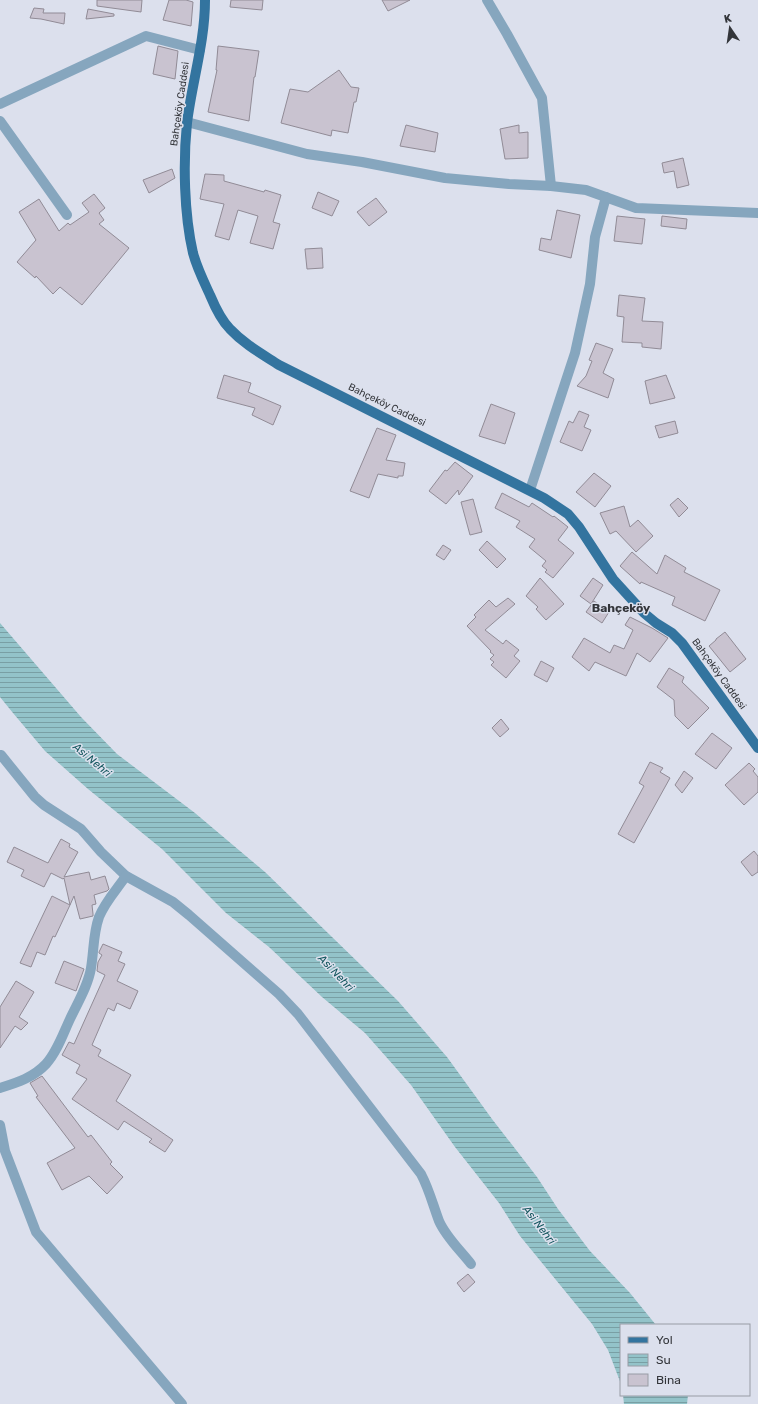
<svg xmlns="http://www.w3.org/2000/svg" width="758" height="1404" viewBox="0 0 758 1404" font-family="Rubik,sans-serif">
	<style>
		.water { fill: url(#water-rules) }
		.building { fill: #c9c3d0; stroke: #918b96 }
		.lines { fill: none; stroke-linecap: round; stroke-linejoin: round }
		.minor { stroke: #86a6be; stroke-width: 10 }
		.major { stroke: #33749f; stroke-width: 10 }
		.labels { text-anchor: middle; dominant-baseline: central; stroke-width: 3; stroke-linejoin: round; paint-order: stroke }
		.street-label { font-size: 10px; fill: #33353a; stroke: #dce0ed }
		.water-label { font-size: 11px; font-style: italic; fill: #15575f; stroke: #dce0ed }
		.quarter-label { font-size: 12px; font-weight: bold; fill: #33353a; stroke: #dce0ed }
	</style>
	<defs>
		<pattern id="water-rules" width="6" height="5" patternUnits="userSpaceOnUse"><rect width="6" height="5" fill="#93c3c9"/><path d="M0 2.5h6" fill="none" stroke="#799fa4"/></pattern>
	</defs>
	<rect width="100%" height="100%" fill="#dce0ed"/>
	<g class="water">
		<path d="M0,623L81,717L117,754L195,813L265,872L398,1001L447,1057L492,1119L537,1177L558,1209L590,1251L630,1293L656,1325H621V1384L608,1350L592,1324L520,1236L499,1203L455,1147L411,1085L365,1033L322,997L269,947L226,913L162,849L88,789L45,751L13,713L0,697Z"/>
		<path d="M623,1395H688L687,1404H624Z"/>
	</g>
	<g class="building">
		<path d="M97,0H142L141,12L97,6Z"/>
		<path d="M169,0H186L193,2L191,26L163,20Z"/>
		<path d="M231,0H263L262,10L230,7Z"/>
		<path d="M382,0H410L388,11Z"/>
		<path d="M34,8L44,9L43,13H65L64,24L41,19L30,18Z"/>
		<path d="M88,9L114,14V16L86,19Z"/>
		<path d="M158,46L178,51L175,79L153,74Z"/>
		<path d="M218,46L259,51L255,77H254L249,121L208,112L217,70H216Z"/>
		<path d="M339,70L351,87L359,88L356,102H354L348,133L332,130L331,136L281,123L290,89L308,92Z"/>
		<path d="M406,125L438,133L435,152L400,146Z"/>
		<path d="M519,125V133L528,132V158L505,159L500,129Z"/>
		<path d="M683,158L689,185L677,188L674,171L664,173L662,163Z"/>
		<path d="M172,169L175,178L149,193L143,180Z"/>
		<path d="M205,174L224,175V181L264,192L265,190L281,195L273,222L280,224L273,249L250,243L258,216L238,210L229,240L215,236L224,204L200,199Z"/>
		<path d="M318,192L339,201L332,216L312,208Z"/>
		<path d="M94,194L105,208L99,213L104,220L99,224L129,248L82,305L60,287L53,294L36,276L35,278L17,262L36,240L19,212L39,199L59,231L68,223L70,225L89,212L82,203Z"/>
		<path d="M376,198L387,212L369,226L357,212Z"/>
		<path d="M557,210L580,215L571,258L539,250L541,238L551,240Z"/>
		<path d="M617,216L645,219L642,244L614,241Z"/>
		<path d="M662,216L687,219L686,229L661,226Z"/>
		<path d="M322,248L323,268L307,269L305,249Z"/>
		<path d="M619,295L645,298L642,321L663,322L661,349L642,347V343L622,342L624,317L617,316Z"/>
		<path d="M596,343L613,349L603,373L614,379L608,398L577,386L586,376L592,361L589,360Z"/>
		<path d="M224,375L251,383L248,392L281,406L273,425L252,415L255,408L217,398Z"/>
		<path d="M666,375L675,398L650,404L645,381Z"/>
		<path d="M491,404L515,413L505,444L479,436Z"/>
		<path d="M579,411L589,415L584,427L591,430L582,451L560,442L569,421L573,423Z"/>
		<path d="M675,421L678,433L659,438L655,426Z"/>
		<path d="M377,428L396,435L386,460L405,463L403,476H398V478L378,474L369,498L350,491Z"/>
		<path d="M455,462L473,476L459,495L458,490L446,504L429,491L445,470L447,471Z"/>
		<path d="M594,473L611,486L595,507L576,492Z"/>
		<path d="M502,493L529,507L532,503L553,517L554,516L568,527L558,540L574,553L553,578L545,572L547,570L542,566L546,561L529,547L535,539L516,527L520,521L495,508Z"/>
		<path d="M678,498L688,508L679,517L670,505Z"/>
		<path d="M473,499L482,532L470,535L461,502Z"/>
		<path d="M624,506L630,527L638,520L653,536L636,552L616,531L610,534L600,513Z"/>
		<path d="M487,541L506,559L497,568L479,550Z"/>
		<path d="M443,545L451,550L444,560L436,555Z"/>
		<path d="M632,552L657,574L665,555L686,568L684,572L720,590L705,621L672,605L675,597L641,582L640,584L620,566Z"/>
		<path d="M540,578L564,604L546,620L536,609L538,607L526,596Z"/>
		<path d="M593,578L603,585L591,604L580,596Z"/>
		<path d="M508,598L515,604L485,630L503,644L506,640L519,650L514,656L520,661L506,678L491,665L494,662L490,659L494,655L490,652L491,651L467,626L476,617L474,615L489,600L496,607Z"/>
		<path d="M594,601L609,612L602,623L586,612Z"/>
		<path d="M630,617L652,628L668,638L650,662L637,653L626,676L595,662L589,671L572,657L584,638L610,653L614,645L624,649L633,630L625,625Z"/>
		<path d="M725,632L746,659L730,672L709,646L716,640V639Z"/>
		<path d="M541,661L554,668L547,682L534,675Z"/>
		<path d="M669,668L684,677L682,682L709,708L688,729L675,716L674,700L657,687Z"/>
		<path d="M501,719L509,729L500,737L492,728Z"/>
		<path d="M712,733L732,748L716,769L695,754Z"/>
		<path d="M650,762L663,768L660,772L670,778L634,843L618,834L644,786L639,783Z"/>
		<path d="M749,763L755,769L753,771L758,777V792L744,805L725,785Z"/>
		<path d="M684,771L693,778L682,793L675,785Z"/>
		<path d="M61,839L70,844L69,847L78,852L64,877L89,872L91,880L105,876L109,889L107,891L94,895L96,904L92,905L93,914V916L80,919L74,896L70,905L64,878L63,879L51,873L44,887L21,876L24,870L7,862L14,847L48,863Z"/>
		<path d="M754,851L758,856V872L752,876L741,862Z"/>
		<path d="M52,896L70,905L55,937L53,936L45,955L37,952L31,967L20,963Z"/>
		<path d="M103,944L122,952L118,961L125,964L117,981L138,991L130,1009L117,1003L114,1011L108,1008L92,1045L101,1050L98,1056L131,1075L116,1101L173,1140L165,1152L149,1142L152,1139L124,1121L118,1130L72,1099L87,1079L76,1073L80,1065L62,1055L69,1042L74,1044L105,975L97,971L98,962L102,955L99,953V952Z"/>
		<path d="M64,961L84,969L76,991L55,983Z"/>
		<path d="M16,981L34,992L19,1017L28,1023L21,1030L15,1026L0,1048V1007Z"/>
		<path d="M42,1076L88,1137L91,1135L112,1162L110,1164L123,1177L107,1194L89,1176L62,1190L47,1163L75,1148L36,1097L38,1096L30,1083Z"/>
		<path d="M468,1274L475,1282L464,1292L457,1283Z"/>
	</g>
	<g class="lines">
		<g class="minor">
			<path d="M487,0L507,34L542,98L551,186"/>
			<path d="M0,104L146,36L200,50"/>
			<path d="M0,121L67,215"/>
			<path d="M187,122L307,154L362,162L445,178L509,184L551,186L586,190L636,208L758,213"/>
			<path d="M530,490L575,353L590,284L595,237L606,197"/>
			<path d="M1,755L35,797L44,805L81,829L101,852L126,876L173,902L189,915L279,994L298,1014L421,1174C429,1189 433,1205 439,1221C446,1237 460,1250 471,1264"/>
			<path d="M0,1088C16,1083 33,1078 46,1064C57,1052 63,1034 70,1019C78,1002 88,986 91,968C94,950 93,934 99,917C105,902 117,889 126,876"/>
			<path d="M0,1125L5,1151L36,1232L182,1404"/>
		</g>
		<path class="major" d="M205,0C205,42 192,82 187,123C183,162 184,214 193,253C197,268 204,282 210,295C215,307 221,320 230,329C244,344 262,354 279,365L544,498L568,514L579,527L613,579L644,613L656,623L672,633L682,643L758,748"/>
	</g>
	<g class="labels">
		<g class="street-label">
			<text transform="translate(180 104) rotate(-82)">Bahçeköy Caddesi</text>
			<text transform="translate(387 405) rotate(26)">Bahçeköy Caddesi</text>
			<text transform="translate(719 674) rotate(54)">Bahçeköy Caddesi</text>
		</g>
		<g class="water-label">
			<text transform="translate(92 760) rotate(40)">Asi Nehri</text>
			<text transform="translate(336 973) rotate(46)">Asi Nehri</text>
			<text transform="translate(539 1225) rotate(52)">Asi Nehri</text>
		</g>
		<g class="quarter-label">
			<text x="621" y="608">Bahçeköy</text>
		</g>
	</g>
	<rect x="620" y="1324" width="130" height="72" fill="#dce0ed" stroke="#989ca5"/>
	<rect x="628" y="1337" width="20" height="6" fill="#33749f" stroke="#989ca5"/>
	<text x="656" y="1344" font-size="12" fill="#33353a">Yol</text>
	<rect x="628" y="1354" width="20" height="12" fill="url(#water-rules)" stroke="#989ca5"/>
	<text x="656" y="1364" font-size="12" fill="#33353a">Su</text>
	<rect x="628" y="1374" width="20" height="12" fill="#c9c3d0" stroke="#989ca5"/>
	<text x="656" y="1384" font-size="12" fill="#33353a">Bina</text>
	<g transform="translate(730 28) rotate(347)" stroke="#dce0ed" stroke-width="3" paint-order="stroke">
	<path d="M0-3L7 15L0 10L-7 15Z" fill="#33353a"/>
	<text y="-6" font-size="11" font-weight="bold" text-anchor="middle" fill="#33353a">K</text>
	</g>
</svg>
